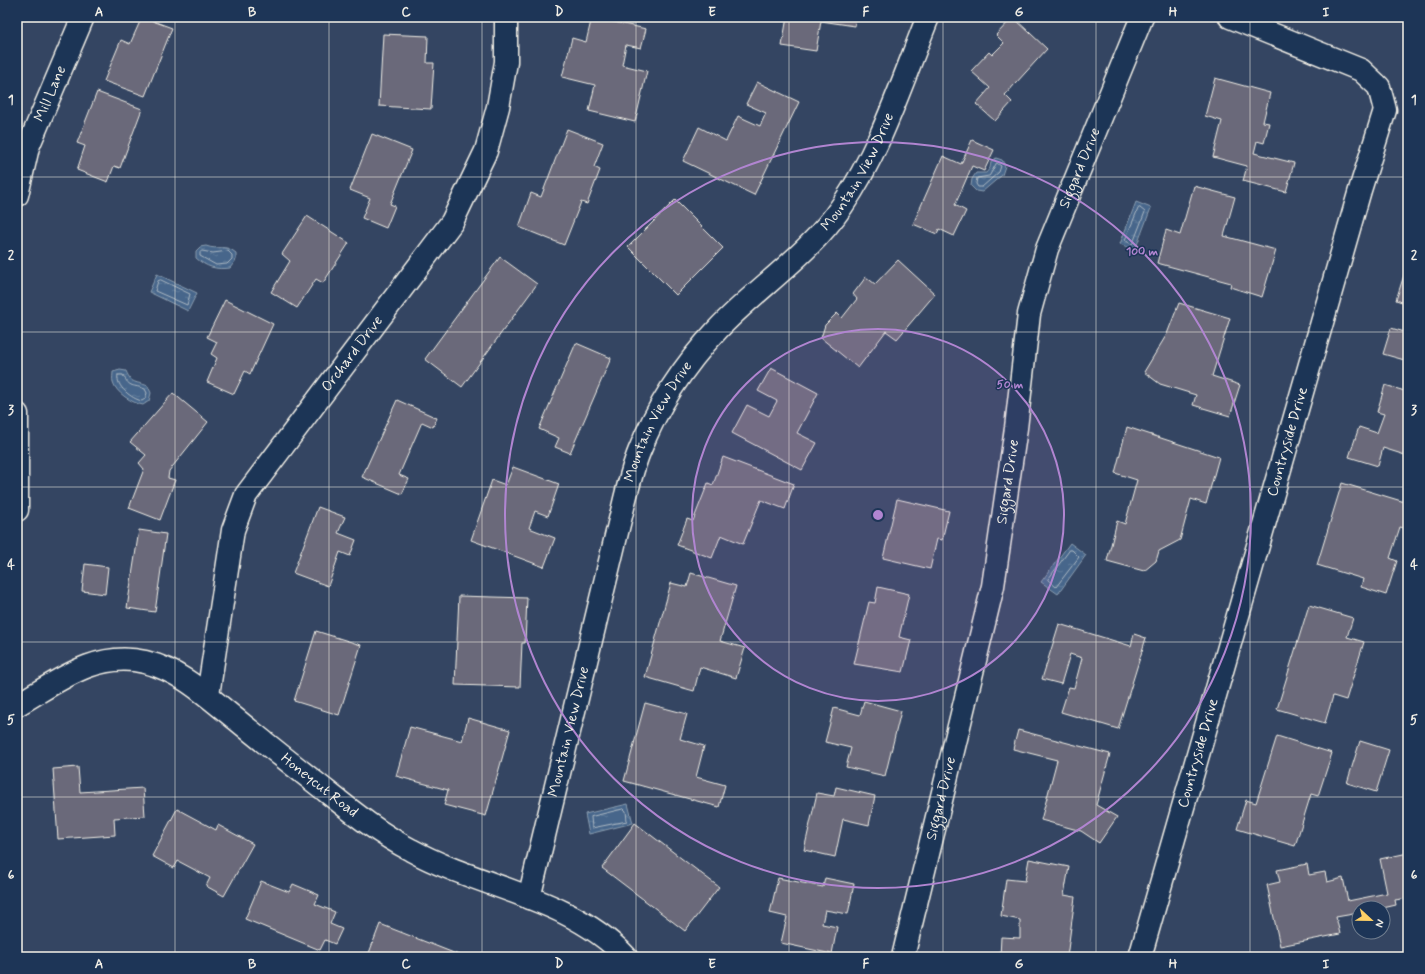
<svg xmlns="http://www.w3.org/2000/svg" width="1425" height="974" viewBox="0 0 1425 974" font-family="Mynerve,sans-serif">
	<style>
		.water { fill: url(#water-ripples); stroke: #8c9eb0 }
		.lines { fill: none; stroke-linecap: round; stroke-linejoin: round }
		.shore { stroke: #aeb9c3; stroke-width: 1 }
		.building { fill: #6a697a; stroke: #f4f1e8 }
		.street-casing { stroke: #f4f1e8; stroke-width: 25 }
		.secondary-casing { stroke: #f4f1e8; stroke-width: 25 }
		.street { stroke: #1d3557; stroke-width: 22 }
		.secondary { stroke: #1d3557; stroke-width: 22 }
		.grid { fill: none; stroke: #f4f1e8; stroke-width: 1; stroke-opacity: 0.55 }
		.ring { fill: none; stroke: #b185d1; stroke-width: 2 }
		.labels { text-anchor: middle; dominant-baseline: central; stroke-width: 3; stroke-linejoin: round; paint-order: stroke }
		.street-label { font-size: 15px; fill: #f4f1e8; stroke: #1d3557 }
		.centre { fill: #b185d1; stroke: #1d3557; stroke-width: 2 }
		.ring-label { font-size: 12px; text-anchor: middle; font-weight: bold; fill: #b185d1; stroke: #1d3557; stroke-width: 3; stroke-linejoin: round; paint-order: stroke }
		.neatline { fill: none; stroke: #f4f1e8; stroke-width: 1.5 }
		.grid-label { font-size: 13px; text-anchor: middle; font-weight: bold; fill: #f4f1e8 }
	</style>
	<defs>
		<pattern id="water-ripples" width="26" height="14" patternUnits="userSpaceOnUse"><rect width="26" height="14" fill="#46668b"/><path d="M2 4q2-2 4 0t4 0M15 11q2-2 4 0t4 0" fill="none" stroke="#617c9b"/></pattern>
	</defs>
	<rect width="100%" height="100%" fill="#344562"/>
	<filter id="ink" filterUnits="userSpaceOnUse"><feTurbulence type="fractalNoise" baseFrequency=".025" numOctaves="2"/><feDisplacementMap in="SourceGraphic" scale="8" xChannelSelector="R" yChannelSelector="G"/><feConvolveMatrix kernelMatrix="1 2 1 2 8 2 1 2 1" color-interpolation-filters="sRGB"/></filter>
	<g filter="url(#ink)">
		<g class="water">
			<path d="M996,158L1002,160L1005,166L1002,175L982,192L976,191L971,186L972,179L976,173H986L990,168L991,162Z"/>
			<path d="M1136,202L1151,208L1135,250L1120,244Z"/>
			<path d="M206,246C219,251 224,243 236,253V260L230,268C216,270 206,267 196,258V251L200,247Z"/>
			<path d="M157,274L197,293L188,311L149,292Z"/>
			<path d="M120,370L126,371C132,385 136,381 148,386L151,393L149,401L143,405C132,403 116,393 113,382C112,379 113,374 113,372Z"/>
			<path d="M1070,543L1086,555L1058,594L1041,582Z"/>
			<path d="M628,804L633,823L589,834L585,814Z"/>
		</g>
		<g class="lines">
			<g class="shore">
				<path d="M997,163L1001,166L999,172L982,187H978L976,184L977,178L989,176Z"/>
				<path d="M1140,208L1145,212L1133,243L1131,244L1125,240L1138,209Z"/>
				<path d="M202,251L213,253L228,251L232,255V259L227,264L216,265L200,256V253Z"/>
				<path d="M161,280L190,294L187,305L155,291L158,281Z"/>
				<path d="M118,375H123C130,389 133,384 145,389L147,393L145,399L142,401C132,399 115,386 118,375Z"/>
				<path d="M1070,550H1072L1079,557L1056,587L1048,580Z"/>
				<path d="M624,809L626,811L627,821L592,828L591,817Z"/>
			</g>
		</g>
		<g class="building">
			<path d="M142,17L172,28L145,96L104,81L121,40L130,44Z"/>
			<path d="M592,17L646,29L641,48L626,45L622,65L647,71L635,122L589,111L595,85L562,77L572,38L586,42Z"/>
			<path d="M787,17H856L855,26L821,21L816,51L782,46Z"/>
			<path d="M1013,17L1047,49L1005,95L1012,102L995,121L976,104L990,88L971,71L989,52L992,55L1004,43L996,35Z"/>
			<path d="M383,34L428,36L427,63H434L431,109L379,106Z"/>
			<path d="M1215,78L1270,93L1263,122L1269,123L1264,143L1257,141L1254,153L1294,163L1286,192L1243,181L1247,166L1213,157L1222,121L1205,116Z"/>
			<path d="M757,82L799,102L754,195L683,161L699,127L726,141L738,116L760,126L766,113L746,104Z"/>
			<path d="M97,92L142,109L120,168L114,166L108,182L77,170L85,146L77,143Z"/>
			<path d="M567,129L603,143L594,167L600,170L587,204L581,202L564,245L519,227L531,193L541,197Z"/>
			<path d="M372,134L412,150L390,204L395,206L386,228L362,218L370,198L350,190Z"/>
			<path d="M972,140L994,150L984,171L972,166L955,205L966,211L954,236L939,229L937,234L913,224L943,156L961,164Z"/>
			<path d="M1194,186L1235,197L1224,236L1276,250L1262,297L1230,287L1231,283L1157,263L1166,230L1180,235Z"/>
			<path d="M675,200L723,248L676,295L628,247Z"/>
			<path d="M307,216L349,243L323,283L316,279L297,308L271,292L290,261L282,254Z"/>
			<path d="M500,257L537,284L462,387L425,359Z"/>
			<path d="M898,260L935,294L897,339L886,331L858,368L821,338L825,325L837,313L842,318L857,299L853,294L866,277L875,284Z"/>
			<path d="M1406,269H1408V304L1396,300Z"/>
			<path d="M225,300L273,324L250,374L245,371L234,394L207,382L217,358L211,354L217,342L207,337Z"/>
			<path d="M1179,303L1230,318L1212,376L1240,385L1230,416L1193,405L1196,395L1160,384L1144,372L1167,334Z"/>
			<path d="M1391,328L1408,333V361L1383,354Z"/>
			<path d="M576,343L611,358L570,453L555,447L559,438L539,429Z"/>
			<path d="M771,368L818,393L797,433L817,443L802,470L732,433L747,405L769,416L777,401L758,391Z"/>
			<path d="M1385,385L1408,392V456L1383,448L1378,466L1349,457L1359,427L1377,433L1384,414L1377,412Z"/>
			<path d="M173,393L208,422L169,471L168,478L175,480L160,520L129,508L144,469L139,463L146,455L130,442Z"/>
			<path d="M397,400L437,418L433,427L422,422L399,475L409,479L402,494L362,477Z"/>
			<path d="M1127,427L1219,457L1206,504L1191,499L1180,540L1159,551L1156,561L1144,571L1107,561L1117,521L1125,524L1137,480L1115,473Z"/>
			<path d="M723,457L794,484L785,509L761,500L743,544L721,535L712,558L677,545L687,519L693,521L708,483L713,485Z"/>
			<path d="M513,467L559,484L548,516L535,511L529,528L555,538L544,567L471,540L492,480L506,485Z"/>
			<path d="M1342,483L1408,503V529L1400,527L1390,558L1397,561L1386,595L1361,587L1363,579L1317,565Z"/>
			<path d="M897,499L949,511L942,540L937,539L930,569L883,558Z"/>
			<path d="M318,507L345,517L338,533L356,540L350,556L340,552L328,586L293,573Z"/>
			<path d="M139,530L166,534L155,612L127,608Z"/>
			<path d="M85,564L108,567L105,594L82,591Z"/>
			<path d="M691,573L736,586L720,641L745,648L736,678L700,667L694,691L645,677L671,583L687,587Z"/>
			<path d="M878,587L909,594L899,637L911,640L903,672L854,664L869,602L875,603Z"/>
			<path d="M459,596L527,598L525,643H522L520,687L455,685Z"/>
			<path d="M1309,605L1353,618L1347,637L1364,642L1346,700L1333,696L1325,723L1277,709Z"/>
			<path d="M1059,624L1131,646L1134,634L1146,638L1118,729L1061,712L1069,687L1074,688L1082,658L1070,654L1061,684L1042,679Z"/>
			<path d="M316,631L361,645L339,715L294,701Z"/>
			<path d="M864,701L901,711L885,776L846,767L851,748L825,742L834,708L860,715Z"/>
			<path d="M645,703L687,714L680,739L704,746L696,777L725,785L719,807L624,781Z"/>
			<path d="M468,718L510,730L486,816L444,805L448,790L396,776L410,727L462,741Z"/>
			<path d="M1018,730L1110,754L1096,805L1117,817L1099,843L1081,831L1041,820L1057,760L1013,749Z"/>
			<path d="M1277,736L1332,753L1318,796L1311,794L1295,846L1237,829L1246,800L1256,803Z"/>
			<path d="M1360,741L1389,750L1376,792L1347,783Z"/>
			<path d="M78,767L80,792L143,788L145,816L114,818L115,835L58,839L53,769Z"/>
			<path d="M836,787L875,796L869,825L843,819L835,857L804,850L817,793L834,796Z"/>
			<path d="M177,809L216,830L218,825L253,844L224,896L206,886L210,878L178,861L174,868L152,856Z"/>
			<path d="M635,823L719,887L685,931L602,868Z"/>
			<path d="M1408,853V898L1395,900L1396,905L1383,908H1359V913L1336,917L1340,934L1280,946L1267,885L1280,882L1277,870L1307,864L1309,875L1325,872L1327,882L1343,878L1348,901L1387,893L1380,859Z"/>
			<path d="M1029,859L1069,867L1064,895L1075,897L1067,957H1000L1001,937L1020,938V920L1001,916L1006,879L1025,881Z"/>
			<path d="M778,878L823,887L825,878L854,884L848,914L825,910L822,924L837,927L832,954L781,943L787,917L770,913Z"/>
			<path d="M261,881L289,892L293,884L319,895L315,904L335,912L330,924L342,929L335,944L325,940L320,950L245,919Z"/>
			<path d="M380,924L464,957H378L369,953Z"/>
		</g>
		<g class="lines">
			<g class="street-casing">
				<g id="street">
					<path id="s1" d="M17,195L28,147L83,17"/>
					<path d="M17,414V510"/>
					<path id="s2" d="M208,695L233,530L246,495L452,222L486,151L498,107L506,62V17"/>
					<path id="s3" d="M17,705C57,682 96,650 145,662C182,671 208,697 237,720C265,743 293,765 321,787C350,810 378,833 411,850C480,888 570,897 626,957"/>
					<path id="s4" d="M529,898L625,499C629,483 633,467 639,452C657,406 684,365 718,329C759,286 808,256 842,206C881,149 902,81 928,17"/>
					<path id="s5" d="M1140,957L1360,190L1385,110L1379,87L1361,70L1230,17"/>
				</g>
			</g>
			<g class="secondary-casing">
				<g id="secondary">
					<path id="s6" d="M903,957L993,586L1016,428L1029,314L1047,249L1142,17"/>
				</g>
			</g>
			<use href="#street" class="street"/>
			<use href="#secondary" class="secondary"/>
		</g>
	</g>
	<path class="grid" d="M175,17V957M329,17V957M482,17V957M636,17V957M789,17V957M943,17V957M1096,17V957M1250,17V957M17,177H1408M17,332H1408M17,487H1408M17,642H1408M17,797H1408"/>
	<circle cx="878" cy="515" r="186" fill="#b185d1" fill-opacity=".12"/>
	<g class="ring">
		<circle cx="878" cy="515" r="186"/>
		<circle cx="878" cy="515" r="373"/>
	</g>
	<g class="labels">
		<g class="street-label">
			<text stroke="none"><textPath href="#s1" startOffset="107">Mill Lane</textPath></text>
			<text stroke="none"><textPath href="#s6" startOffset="811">Siggard Drive</textPath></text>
			<text stroke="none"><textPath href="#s4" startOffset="819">Mountain View Drive</textPath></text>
			<text stroke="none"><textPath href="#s2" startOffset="381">Orchard Drive</textPath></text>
			<text stroke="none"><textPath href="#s4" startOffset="495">Mountain View Drive</textPath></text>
			<text stroke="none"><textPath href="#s5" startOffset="536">Countryside Drive</textPath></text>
			<text stroke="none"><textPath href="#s6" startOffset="487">Siggard Drive</textPath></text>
			<text stroke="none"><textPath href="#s4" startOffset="171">Mountain View Drive</textPath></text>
			<text stroke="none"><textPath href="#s5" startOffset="212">Countryside Drive</textPath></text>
			<text stroke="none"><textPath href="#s3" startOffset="354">Honeycut Road</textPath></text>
			<text stroke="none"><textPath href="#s6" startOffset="163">Siggard Drive</textPath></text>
		</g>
	</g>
	<circle cx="878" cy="515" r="6" class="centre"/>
	<g class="ring-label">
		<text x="1142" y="255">100 m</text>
		<text x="1010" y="388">50 m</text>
	</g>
	<rect width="1425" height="974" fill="none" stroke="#1d3557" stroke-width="44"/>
	<g transform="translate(1371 920) rotate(112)"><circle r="19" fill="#1d3557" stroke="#738091"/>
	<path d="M0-3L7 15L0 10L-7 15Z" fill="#ffd166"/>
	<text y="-6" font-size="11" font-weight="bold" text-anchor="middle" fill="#f4f1e8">N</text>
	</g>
	<rect x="22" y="22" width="1381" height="930" class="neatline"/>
	<g class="grid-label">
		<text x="99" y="16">A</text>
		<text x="252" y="16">B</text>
		<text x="406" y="16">C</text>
		<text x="559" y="16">D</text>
		<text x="712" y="16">E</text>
		<text x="866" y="16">F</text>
		<text x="1019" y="16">G</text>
		<text x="1173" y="16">H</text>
		<text x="1326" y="16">I</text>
		<text x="11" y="104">1</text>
		<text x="1414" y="104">1</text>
		<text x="11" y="259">2</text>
		<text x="1414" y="259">2</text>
		<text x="11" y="414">3</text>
		<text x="1414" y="414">3</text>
		<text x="11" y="569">4</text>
		<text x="1414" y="569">4</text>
		<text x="11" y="724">5</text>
		<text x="1414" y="724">5</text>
		<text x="11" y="879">6</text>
		<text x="1414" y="879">6</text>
		<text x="99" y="968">A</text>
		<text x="252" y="968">B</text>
		<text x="406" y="968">C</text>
		<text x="559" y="968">D</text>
		<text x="712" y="968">E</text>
		<text x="866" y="968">F</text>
		<text x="1019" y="968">G</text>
		<text x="1173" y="968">H</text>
		<text x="1326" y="968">I</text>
	</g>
</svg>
